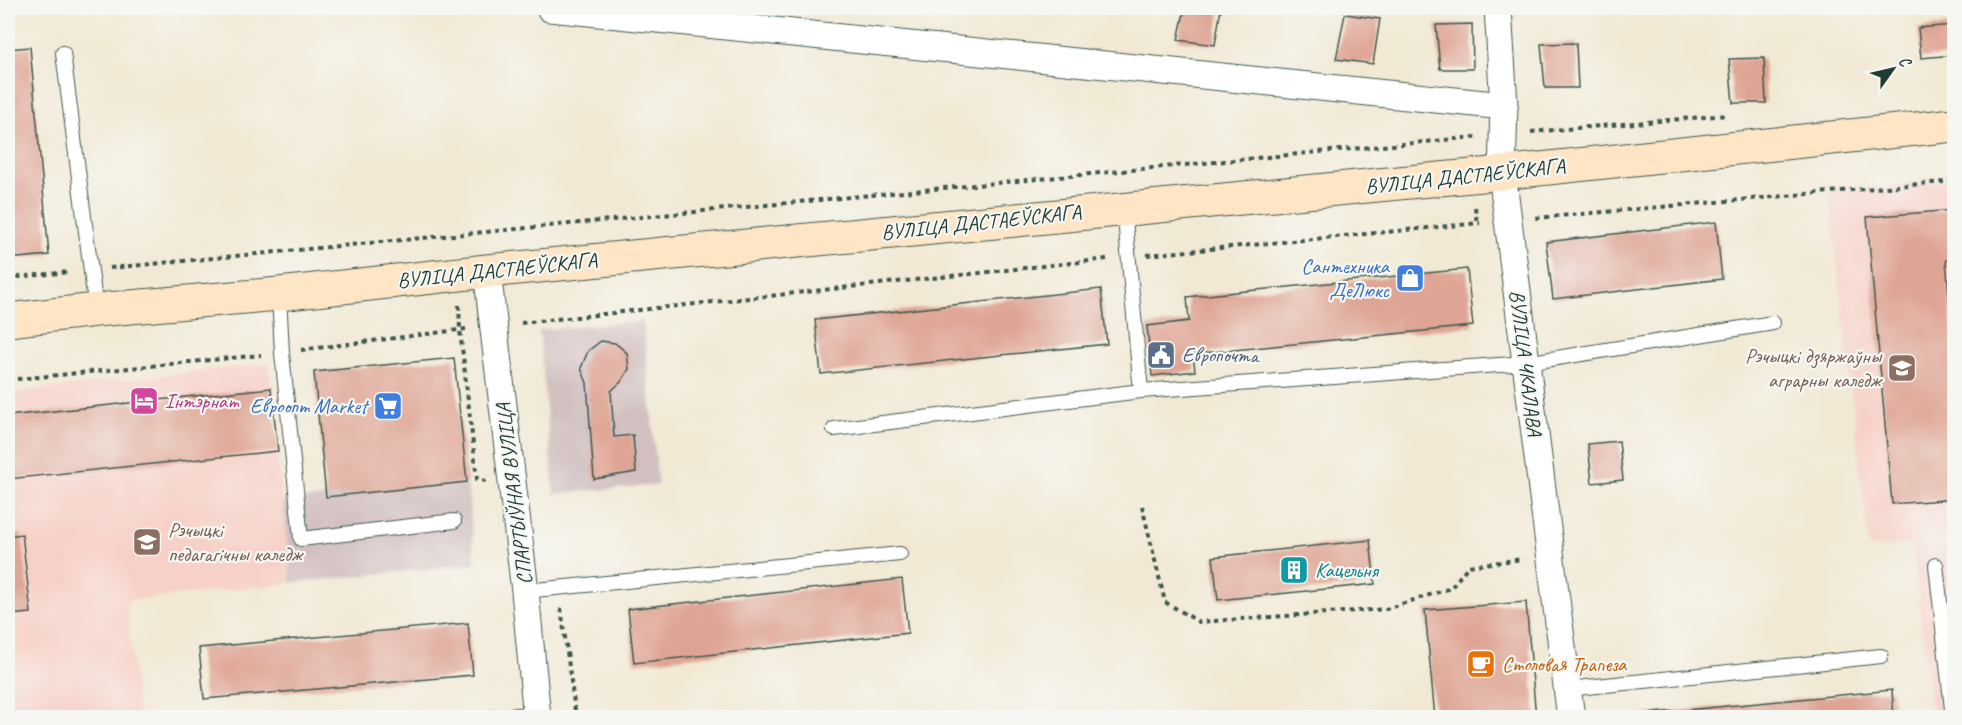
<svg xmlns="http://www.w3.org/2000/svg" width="1962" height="725" viewBox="0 0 1962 725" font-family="Caveat,sans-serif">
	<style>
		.built { fill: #f7d1c8 }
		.industrial { fill: #d2bfc0 }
		.building { fill: #dfa594 }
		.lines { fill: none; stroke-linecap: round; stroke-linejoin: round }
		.lane-casing { stroke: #3e574c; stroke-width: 16 }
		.street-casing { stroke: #3e574c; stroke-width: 29 }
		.secondary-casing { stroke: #3e574c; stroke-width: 35 }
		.path { stroke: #3e574c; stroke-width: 4; stroke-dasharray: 4.5 4.5; stroke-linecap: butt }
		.lane { stroke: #fff; stroke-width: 14 }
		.street { stroke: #fff; stroke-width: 27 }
		.secondary { stroke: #fde5c5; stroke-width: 33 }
		.labels { text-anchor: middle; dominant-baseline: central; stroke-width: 4.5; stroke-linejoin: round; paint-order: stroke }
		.street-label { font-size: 21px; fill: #1f3d34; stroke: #f6f6f2 }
		.shop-label { font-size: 21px; fill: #366cbe; stroke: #f6f6f2; text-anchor: end }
		.service-label { font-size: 21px; fill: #4e5e75; stroke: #f6f6f2; text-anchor: start }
		.education-label { font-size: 21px; fill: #785e54; stroke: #f6f6f2; text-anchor: end }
		.hotel-label { font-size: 21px; fill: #b23c85; stroke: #f6f6f2; text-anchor: start }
		.culture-label { font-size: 21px; fill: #0d838f; stroke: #f6f6f2; text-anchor: start }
		.food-label { font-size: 21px; fill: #c56008; stroke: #f6f6f2; text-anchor: start }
	</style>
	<rect width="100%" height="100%" fill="#f6f6f2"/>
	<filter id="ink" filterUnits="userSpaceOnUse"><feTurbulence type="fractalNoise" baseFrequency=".0167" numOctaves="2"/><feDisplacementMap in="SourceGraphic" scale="12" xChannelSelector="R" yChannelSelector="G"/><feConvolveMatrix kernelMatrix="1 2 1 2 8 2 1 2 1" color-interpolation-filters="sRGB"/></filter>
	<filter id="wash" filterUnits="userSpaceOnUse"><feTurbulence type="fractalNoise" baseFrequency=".008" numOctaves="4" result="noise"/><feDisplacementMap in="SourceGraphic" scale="24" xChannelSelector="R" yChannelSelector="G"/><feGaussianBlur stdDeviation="1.35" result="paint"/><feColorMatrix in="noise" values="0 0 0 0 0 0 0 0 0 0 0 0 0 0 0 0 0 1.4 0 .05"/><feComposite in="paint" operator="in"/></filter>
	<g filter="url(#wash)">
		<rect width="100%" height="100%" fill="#f1e9d4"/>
		<g class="built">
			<path d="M1954,180V717H1932L1912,544L1869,548L1829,193Z"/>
			<path d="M269,363L291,583L127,601L138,717H8V393Z"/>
		</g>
		<g class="industrial">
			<path d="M643,321L658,485L554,494L539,330Z"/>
			<path d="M467,482L475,564L291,583L283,501Z"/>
		</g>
		<g id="blocks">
			<g class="building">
				<path d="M1068,8H1109L1108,14Z"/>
				<path d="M1185,8H1221L1215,45L1178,40Z"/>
				<path d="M1345,14L1380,19L1373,64L1336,59Z"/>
				<path d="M1472,24L1473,69H1440L1436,25Z"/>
				<path d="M1954,25V55L1921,58L1918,28Z"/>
				<path d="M1576,43L1578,88H1545L1541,44Z"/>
				<path d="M30,47L49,255L8,259V49Z"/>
				<path d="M1764,58L1766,103H1733L1729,59Z"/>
				<path d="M1954,210V259L1946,260L1954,356V499L1892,504L1867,217Z"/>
				<path d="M1716,222L1722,279L1553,299L1546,242Z"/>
				<path d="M1467,269L1473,326L1193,354L1195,371L1152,376L1147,326L1189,321L1187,297Z"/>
				<path d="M1101,289L1107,344L821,374L815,320Z"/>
				<path d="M601,341L615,343L627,353L629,369L621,382L611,391L614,437L633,435L636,472L594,479L587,383L581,368L588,351Z"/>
				<path d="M454,358L467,482L326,497L314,372Z"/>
				<path d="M271,388L278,451L8,479V416Z"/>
				<path d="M1619,441L1623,480L1592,483L1588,444Z"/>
				<path d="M22,534L31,613L8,615V536Z"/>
				<path d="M1370,540L1375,584L1218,600L1213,557Z"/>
				<path d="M902,579L908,633L634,663L628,609Z"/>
				<path d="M1526,602L1536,718H1435L1425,610Z"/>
				<path d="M468,623L473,675L204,699L199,648Z"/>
				<path d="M1892,690L1894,718H1624V716Z"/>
			</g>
		</g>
	</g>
	<g filter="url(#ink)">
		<use href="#blocks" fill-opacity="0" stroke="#3e574c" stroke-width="1.5"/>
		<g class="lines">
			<g class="lane-casing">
				<g id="lane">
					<path d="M63,53L96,310"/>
					<path d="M279,294L282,353L301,539L454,521"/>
					<path d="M1141,391L1526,363L1773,323"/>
					<path d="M834,429L1141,391L1124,208"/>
					<path d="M1936,565L1953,718"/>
					<path d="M525,591L900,554"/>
					<path d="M1568,689L1881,656"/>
					<path d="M490,718L537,713"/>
				</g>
			</g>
			<g class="street-casing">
				<g id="street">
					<path d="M550,8L1504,106"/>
					<path d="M1498,8L1504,106L1502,173L1571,718"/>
					<path d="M487,271L525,591L537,718"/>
				</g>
			</g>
			<g class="secondary-casing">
				<path id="secondary" d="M8,320L96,310L279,294L487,271L1502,173L1954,125"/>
			</g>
			<g class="path">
				<path d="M1531,132L1727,115"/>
				<path d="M1475,207L1477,223"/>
				<path d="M1536,218L1954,181"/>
				<path d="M1147,255L1480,223"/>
				<path d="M110,268L1476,137"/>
				<path d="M8,278L69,272"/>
				<path d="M459,305L460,330L477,479L486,481"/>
				<path d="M521,323L1107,259"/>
				<path d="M301,350L466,329"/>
				<path d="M8,380L261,355"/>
				<path d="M1142,506L1165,602L1199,622L1386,609L1451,588L1468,566L1523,559"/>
				<path d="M561,608L576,718"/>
			</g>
			<use href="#lane" class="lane"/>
			<use href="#street" class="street"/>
			<use href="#secondary" class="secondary"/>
		</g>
	</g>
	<defs>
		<g id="shop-square" transform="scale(1.5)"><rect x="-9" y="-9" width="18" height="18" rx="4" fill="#3f7fe0" stroke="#f6f6f2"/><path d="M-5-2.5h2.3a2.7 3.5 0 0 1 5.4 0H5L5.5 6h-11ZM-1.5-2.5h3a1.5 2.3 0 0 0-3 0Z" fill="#fff"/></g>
		<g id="civic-square" transform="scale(1.5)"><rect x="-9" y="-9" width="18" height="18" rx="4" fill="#5c6f8a" stroke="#f6f6f2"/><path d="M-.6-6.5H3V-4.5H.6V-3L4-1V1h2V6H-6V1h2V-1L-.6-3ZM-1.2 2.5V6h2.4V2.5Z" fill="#fff"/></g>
		<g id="university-square" transform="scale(1.5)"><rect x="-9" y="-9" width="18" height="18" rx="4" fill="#8d6e63" stroke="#f6f6f2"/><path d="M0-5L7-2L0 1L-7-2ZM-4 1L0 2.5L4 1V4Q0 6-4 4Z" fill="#fff"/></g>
		<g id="hotel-square" transform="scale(1.5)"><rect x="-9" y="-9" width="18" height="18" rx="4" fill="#d1479c" stroke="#f6f6f2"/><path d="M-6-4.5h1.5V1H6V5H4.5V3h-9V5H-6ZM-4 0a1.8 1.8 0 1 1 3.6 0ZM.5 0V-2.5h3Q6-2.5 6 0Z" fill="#fff"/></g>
		<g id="supermarket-square" transform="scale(1.5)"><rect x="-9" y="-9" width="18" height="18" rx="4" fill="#3f7fe0" stroke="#f6f6f2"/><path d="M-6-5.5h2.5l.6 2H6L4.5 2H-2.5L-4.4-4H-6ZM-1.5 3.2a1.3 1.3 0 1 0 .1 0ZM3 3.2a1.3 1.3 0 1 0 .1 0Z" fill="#fff"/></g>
		<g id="building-square" transform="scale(1.5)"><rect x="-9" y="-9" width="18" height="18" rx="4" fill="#0f9aa8" stroke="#f6f6f2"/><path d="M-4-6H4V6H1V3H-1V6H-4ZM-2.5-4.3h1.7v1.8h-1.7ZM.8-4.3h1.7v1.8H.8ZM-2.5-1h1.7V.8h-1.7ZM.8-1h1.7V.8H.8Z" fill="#fff"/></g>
		<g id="cafe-square" transform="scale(1.5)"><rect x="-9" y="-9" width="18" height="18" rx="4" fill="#e8710a" stroke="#f6f6f2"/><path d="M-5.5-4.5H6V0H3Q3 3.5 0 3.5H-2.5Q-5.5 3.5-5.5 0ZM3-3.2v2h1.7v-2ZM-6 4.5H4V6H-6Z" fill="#fff"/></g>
	</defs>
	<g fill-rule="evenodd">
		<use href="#shop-square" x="1410" y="278"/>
		<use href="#civic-square" x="1161" y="355"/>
		<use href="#university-square" x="1902" y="368"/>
		<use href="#hotel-square" x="144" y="401"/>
		<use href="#supermarket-square" x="388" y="406"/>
		<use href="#university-square" x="147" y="542"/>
		<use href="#building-square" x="1294" y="570"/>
		<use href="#cafe-square" x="1481" y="664"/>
	</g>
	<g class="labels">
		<g class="street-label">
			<text transform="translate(1465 176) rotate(-6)">ВУЛІЦА ДАСТАЕЎСКАГА</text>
			<text transform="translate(981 222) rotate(-6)">ВУЛІЦА ДАСТАЕЎСКАГА</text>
			<text transform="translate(497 270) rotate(-6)">ВУЛІЦА ДАСТАЕЎСКАГА</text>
			<text transform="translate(1526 363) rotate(83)">ВУЛІЦА ЧКАЛАВА</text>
			<text transform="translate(514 494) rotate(-97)">СПАРТЫЎНАЯ ВУЛІЦА</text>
		</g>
		<g class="shop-label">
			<text x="1389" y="266">Сантехника<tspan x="1389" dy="24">ДеЛюкс</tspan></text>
			<text x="367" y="406">Евроопт Market</text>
		</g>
		<g class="service-label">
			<text x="1182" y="355">Европочта</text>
		</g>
		<g class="education-label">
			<text x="1881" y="356">Рэчыцкі дзяржаўны<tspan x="1881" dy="24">аграрны каледж</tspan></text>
			<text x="168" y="530" text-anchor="start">Рэчыцкі<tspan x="168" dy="24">педагагічны каледж</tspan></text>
		</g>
		<g class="hotel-label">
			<text x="165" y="401">Інтэрнат</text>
		</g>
		<g class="culture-label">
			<text x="1315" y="570">Кацельня</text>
		</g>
		<g class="food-label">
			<text x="1502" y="664">Столовая Трапеза</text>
		</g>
	</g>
	<rect width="1962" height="725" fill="none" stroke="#f6f6f2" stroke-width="30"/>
	<g transform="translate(1893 69) rotate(56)" stroke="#f6f6f2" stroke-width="4.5" paint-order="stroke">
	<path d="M0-4.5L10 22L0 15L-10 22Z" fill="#1f3d34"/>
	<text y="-9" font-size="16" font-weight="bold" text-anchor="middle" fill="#1f3d34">С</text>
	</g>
</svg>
